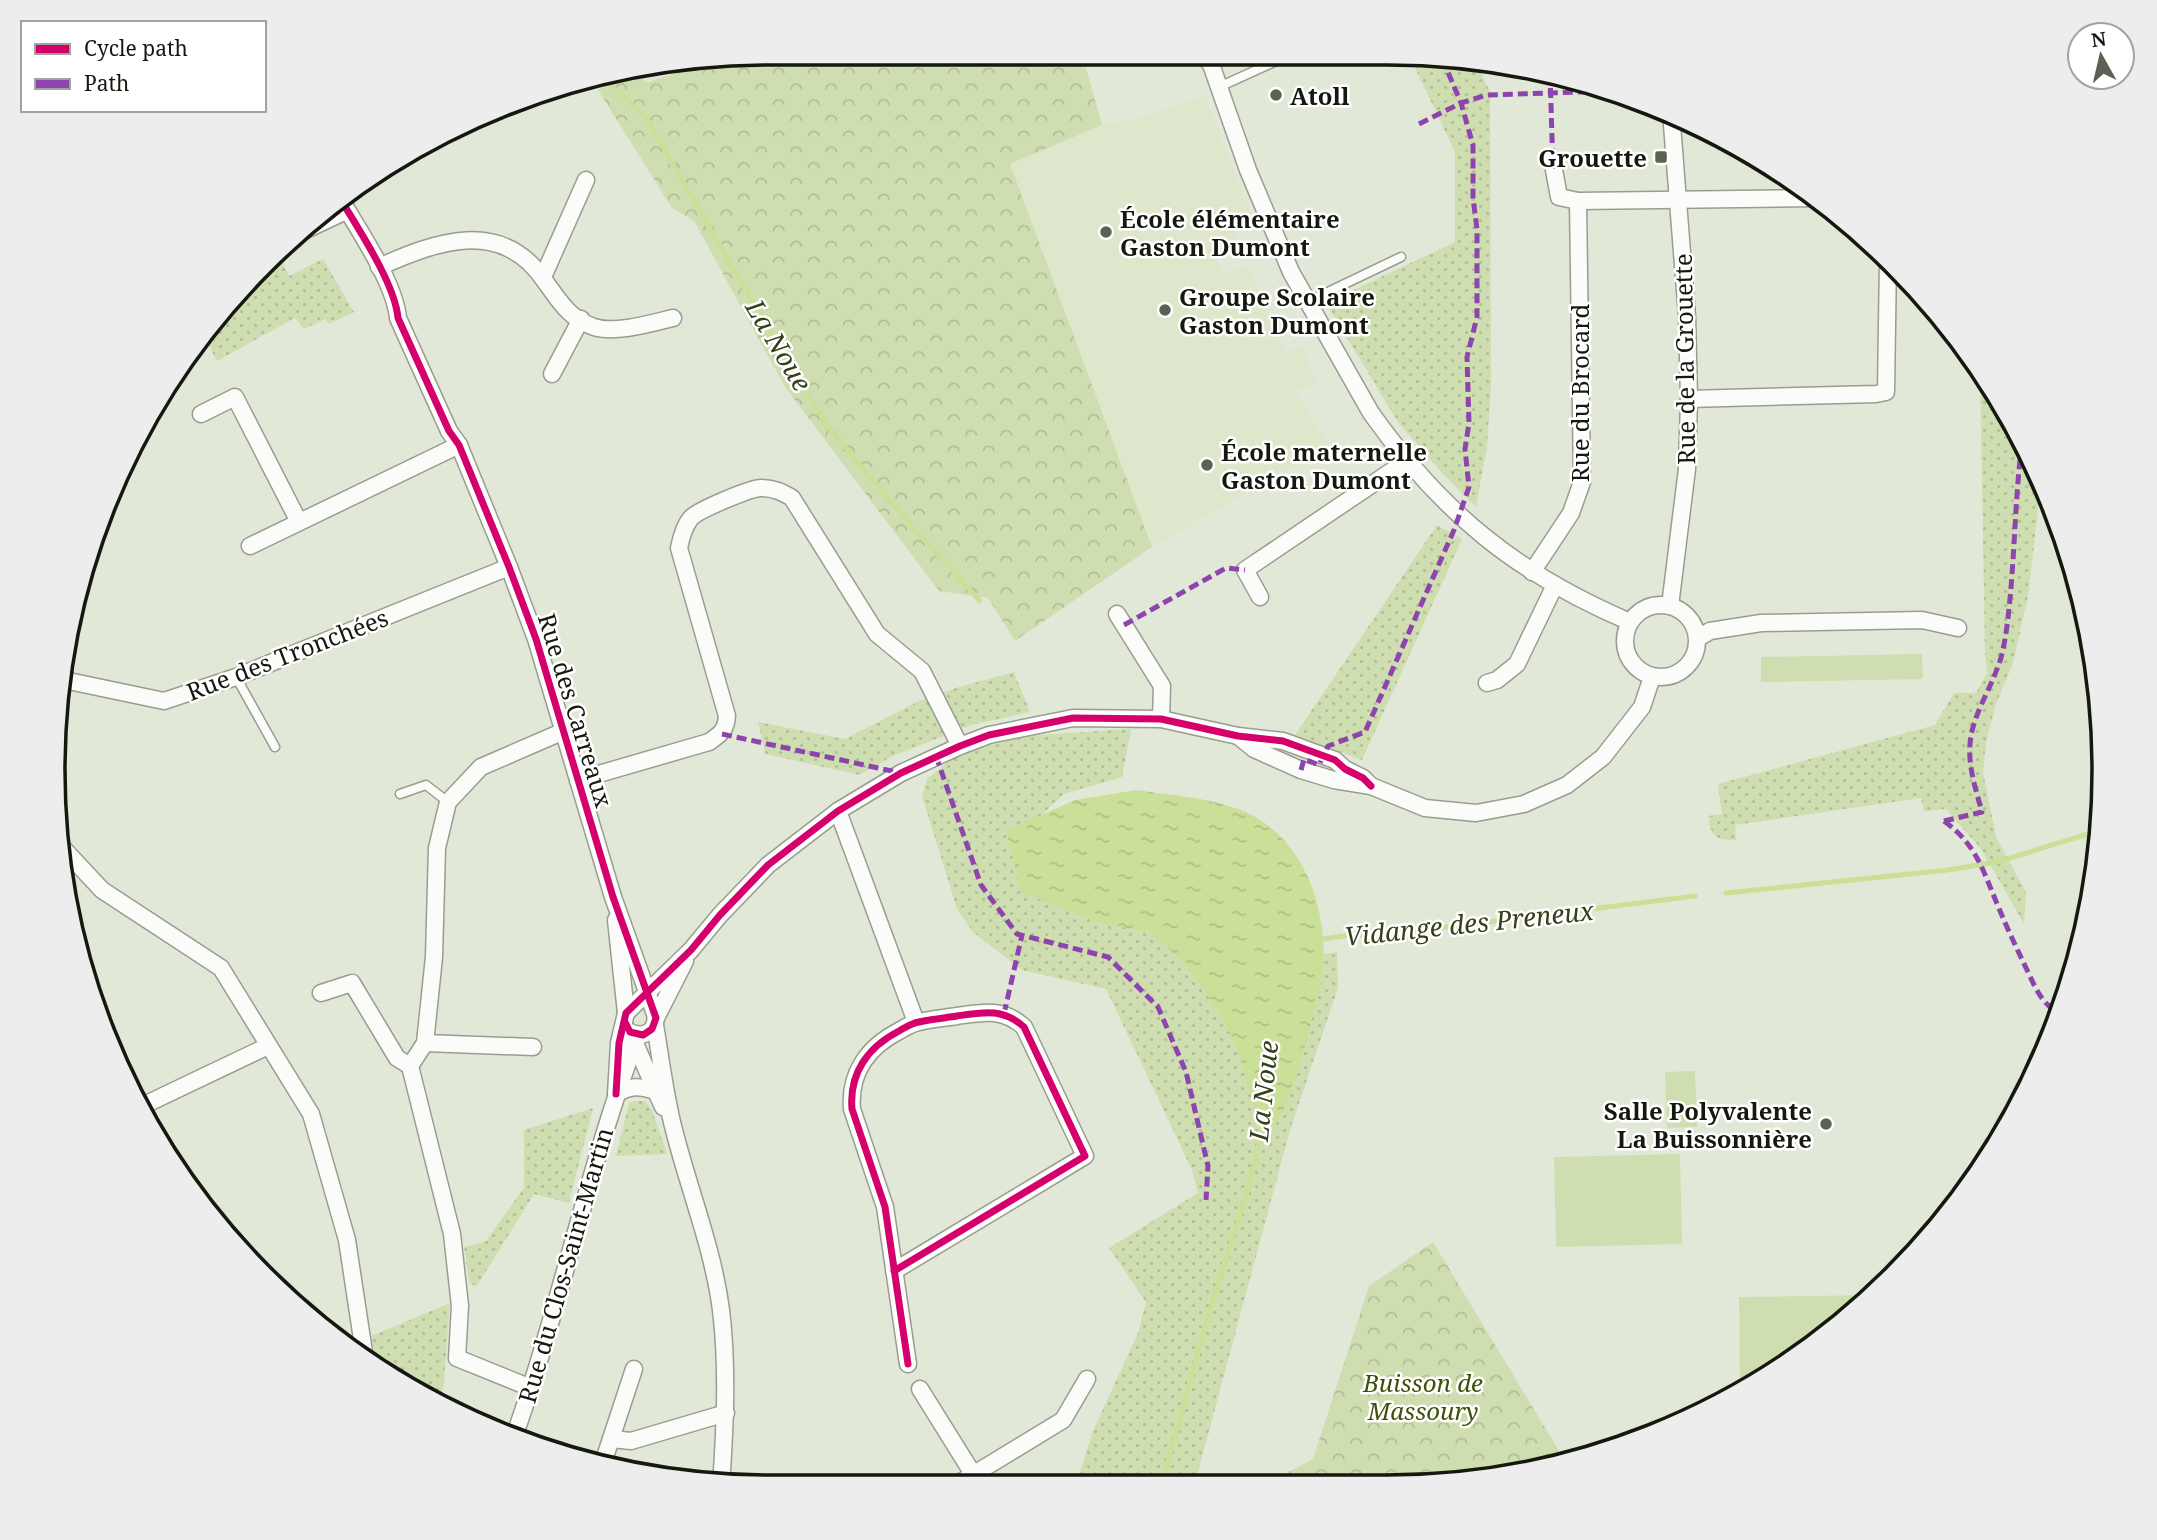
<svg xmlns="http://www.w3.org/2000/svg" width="2157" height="1540" viewBox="0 0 2157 1540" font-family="'Noto Serif',serif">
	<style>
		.built { fill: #dee7cc }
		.green { fill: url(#green-dots) }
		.forest { fill: url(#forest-crowns) }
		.pitch { fill: #cfdeb0 }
		.water { fill: url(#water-ripples) }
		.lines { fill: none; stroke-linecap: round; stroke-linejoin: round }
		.stream { stroke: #cae099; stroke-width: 5 }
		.lane-casing { stroke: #999d91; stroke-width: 11 }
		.street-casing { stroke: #999d91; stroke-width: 19 }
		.lane { stroke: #fbfcf9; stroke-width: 8 }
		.street { stroke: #fbfcf9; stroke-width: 16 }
		.quiet { stroke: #8e44ad; stroke-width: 5; stroke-dasharray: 10 5; stroke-linecap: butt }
		.cycleway-casing { stroke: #fff; stroke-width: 11 }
		.cycleway { stroke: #d6006c; stroke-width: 7 }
		.poi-dot { fill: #5d6154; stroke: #fff; stroke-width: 2.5 }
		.labels { text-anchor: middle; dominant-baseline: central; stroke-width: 5; stroke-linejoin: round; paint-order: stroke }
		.poi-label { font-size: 24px; font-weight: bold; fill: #15180e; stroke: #fff; text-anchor: start }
		.street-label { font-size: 24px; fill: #15180e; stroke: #fff }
		.park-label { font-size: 24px; font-style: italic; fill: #40500b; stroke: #fff }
		.water-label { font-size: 26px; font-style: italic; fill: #36411b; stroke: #fff }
		.rim { fill: none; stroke: #15180e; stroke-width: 3.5 }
	</style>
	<defs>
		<pattern id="green-dots" width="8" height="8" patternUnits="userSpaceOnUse" patternTransform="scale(1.75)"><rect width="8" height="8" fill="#cfdeb0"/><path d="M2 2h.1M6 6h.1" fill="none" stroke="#b1be96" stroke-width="1.8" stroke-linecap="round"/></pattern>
		<pattern id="forest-crowns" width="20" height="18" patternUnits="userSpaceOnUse" patternTransform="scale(1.75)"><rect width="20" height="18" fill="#cfdeb0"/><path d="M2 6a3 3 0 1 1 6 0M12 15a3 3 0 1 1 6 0" fill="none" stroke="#b1be96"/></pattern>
		<pattern id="water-ripples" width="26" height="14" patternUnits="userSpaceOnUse" patternTransform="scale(1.75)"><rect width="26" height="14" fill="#cae099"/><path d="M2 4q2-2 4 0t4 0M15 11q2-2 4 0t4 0" fill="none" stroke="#adbf83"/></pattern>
	</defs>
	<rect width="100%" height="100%" fill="#e2e8d7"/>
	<path class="built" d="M1205,95L1252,218L1234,225L1241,246L1217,258L1224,275L1247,265L1285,352L1302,346L1317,383L1295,391L1329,445L1152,547L1009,164L1102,125L1149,115Z"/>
	<g class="green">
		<path d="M1409,55L1475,61L1490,92L1491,386L1487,446L1476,507L1442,473L1398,422L1326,303L1455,242V152Z"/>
		<path d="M279,254L289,276L323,259L354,312L329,324L325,319L304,329L295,318L217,361L204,336L230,297Z"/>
		<path d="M1980,372L2009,412L2041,484L2028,596L2013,663L1995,707L1986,743L1983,772L1996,837L2026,892L2024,924L1981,849L1946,809L1924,811L1921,798L1735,825L1736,840C1716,840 1711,837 1708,816L1722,814L1718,784L1935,725L1954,693H1976L1987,673L1985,652Z"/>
		<path d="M1437,525L1462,539L1362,760L1295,735Z"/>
		<path d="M1014,672L1030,712L971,725L891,757L860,775L765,754L758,722L845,739L919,701L959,687Z"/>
		<path d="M1131,729L1122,777L1064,794L1021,834L1302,957L1337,952L1338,988L1290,1130L1195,1483L1076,1484L1093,1431L1138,1333L1146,1302L1109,1248L1198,1193L1192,1170L1106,989L1022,970L973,932L957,909L922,796L927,779L955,756L1021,736Z"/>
		<path d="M634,1101H645L652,1110L667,1154L616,1156L629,1103Z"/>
		<path d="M593,1108L569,1203L534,1194L476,1287L469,1282L464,1247L486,1241L524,1188V1130Z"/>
		<path d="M450,1303L443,1392L413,1380L408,1386L377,1366L371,1336Z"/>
	</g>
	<g class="forest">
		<path d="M770,53L801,54L812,53H1082L1102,125L1010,164L1152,547L1015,641L988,598L939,591L785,387L694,221L672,208L598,90C622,71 620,66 648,82L720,59Z"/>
		<path d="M1433,1242L1564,1459L1481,1481L1267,1483L1313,1459L1369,1286Z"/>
	</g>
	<g class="pitch">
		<path d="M1922,654L1923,679L1761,682V657Z"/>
		<path d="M1695,1071L1697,1127L1667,1128L1665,1072Z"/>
		<path d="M1680,1154L1682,1244L1556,1247L1554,1157Z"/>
		<path d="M1873,1295C1836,1335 1788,1366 1740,1391L1739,1297Z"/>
	</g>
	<path class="water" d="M1136,790C1169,795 1204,797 1235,808C1301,830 1328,904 1323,968C1321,989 1314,1010 1309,1031C1305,1048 1285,1115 1275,1125C1271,1129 1266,1131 1262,1134L1240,1058L1226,1024L1202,987L1179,957L1148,932L1099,923L1021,892L1006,831L1075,800Z"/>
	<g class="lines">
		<g class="stream">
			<path d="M600,75L646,118L781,351L828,427L901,514L980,601"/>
			<path d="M1726,893L1948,870L1997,862L2101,830"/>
			<path d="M1316,940L1350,935H1383L1695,896"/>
			<path d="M1162,1483L1208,1316L1249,1186L1262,1129"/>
		</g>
		<g class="lane-casing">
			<g id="lane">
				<path d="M1219,87L1294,53"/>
				<path d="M296,239L349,214"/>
				<path d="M1309,301L1401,257"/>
				<path d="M236,677L275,747"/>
				<path d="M400,794L426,785L448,802"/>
			</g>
		</g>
		<g class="street-casing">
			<g id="street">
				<path d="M1204,53L1212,67L1248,170L1291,272L1371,413C1442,513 1517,574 1630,622"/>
				<path d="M1552,159L1559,197L1578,201L1815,198"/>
				<path d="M341,200C359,230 395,284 398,318L449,431L459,445L509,567L536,639L613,897L655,1014C658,1030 645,1039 630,1032"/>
				<path d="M379,267C435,242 501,217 544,280C559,300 568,318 594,327C615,334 652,323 673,318"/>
				<path d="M543,277L586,180"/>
				<path d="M552,374L581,319"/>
				<path d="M1689,399L1876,394L1886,392L1888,259"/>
				<path d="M201,414L235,397L299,522"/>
				<path d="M250,546L459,445"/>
				<path d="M1532,572L1571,513L1582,482L1578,201"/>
				<path d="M1260,597L1245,570L1408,460"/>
				<circle cx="1661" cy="641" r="36"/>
				<path d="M1670,606L1687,469L1689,399L1687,316L1671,112"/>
				<path d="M1117,614L1162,686L1161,719"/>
				<path d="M1698,638L1710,631L1761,623L1922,620L1958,628"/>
				<path d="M59,679L164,701L236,677L509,567"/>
				<path d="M1487,683L1497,680L1517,664L1555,585"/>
				<path d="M1238,736L1254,749L1301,770L1334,780L1371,786L1425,808L1476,813L1524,804L1567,785L1603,757L1642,707L1652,677"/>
				<path d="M578,780L709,742C721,734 726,730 727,716L679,548C681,538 684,526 691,518C698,510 751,488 761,488C774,488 782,492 792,498L877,634L922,671L960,746"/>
				<path d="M838,811L916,1022"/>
				<path d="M59,844L102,890L221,968L311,1114L347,1240L365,1359"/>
				<path d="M616,920L626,1013"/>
				<path d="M321,993L352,983L397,1058L410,1066"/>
				<path d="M656,1018L685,961"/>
				<path d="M655,1025C661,1060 665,1096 674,1130C689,1190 713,1248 721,1310C728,1368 725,1427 721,1486"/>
				<path d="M634,1041L663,1107"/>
				<path d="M425,1043L533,1047"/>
				<path d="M616,1094L619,1043L626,1013L691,950L720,915L768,865L838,811L901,773L960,746L989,735L1073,718L1161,719L1238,736L1283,741L1335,760L1345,769L1363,778L1371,786"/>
				<path d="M616,1094C631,1085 639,1086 656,1091"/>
				<path d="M140,1107L268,1046"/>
				<path d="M894,1271L1085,1156L1024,1027C1003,1008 984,1012 957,1016C945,1018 932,1019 919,1022C912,1023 906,1027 899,1031C868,1047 849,1073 852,1109L885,1207L908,1364"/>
				<path d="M531,1388L457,1358L460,1306L452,1234L410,1066L425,1043L434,957L437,848L448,802L481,767L564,731"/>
				<path d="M920,1389L973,1474"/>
				<path d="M514,1437C561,1305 588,1166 638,1035"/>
				<path d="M611,1439L631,1441L726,1413"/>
				<path d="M602,1466L634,1369"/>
				<path d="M956,1485L1063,1420L1087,1379"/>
			</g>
		</g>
		<use href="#lane" class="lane"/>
		<use href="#street" class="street"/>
		<g class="quiet">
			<path d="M1550,73L1553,169"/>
			<path d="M1419,124L1461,103L1487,95L1610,91"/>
			<path d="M1124,625L1226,568L1245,570"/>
			<path d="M722,734L901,773"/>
			<path d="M936,756L981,885L1017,934L1108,957L1158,1007L1186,1072L1208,1166L1206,1200"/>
			<path d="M1301,770L1304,759L1319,765L1328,746L1365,732L1454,530L1469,487L1465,449L1469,423L1467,357L1477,317V229L1473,198V145L1461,103L1442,58"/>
			<path d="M1944,821L1982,812C1976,790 1968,767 1970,744C1972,717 1988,694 1997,669C2002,658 2004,645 2006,633C2015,570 2014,505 2022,442"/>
			<path d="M1944,821C1977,845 1983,871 1998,906C2007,928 2017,949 2027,970C2036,989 2041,1002 2058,1013"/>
			<path d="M1004,1014L1022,935"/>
		</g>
		<g class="cycleway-casing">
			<g id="cycleway">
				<path d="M341,200C359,230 395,284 398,318L449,431L459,445L509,567L536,639L613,897L656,1018L652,1029L643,1035L630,1032L625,1022"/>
				<path d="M616,1094L619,1043L626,1013L691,950L720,915L768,865L838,811L901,773L960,746L989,735L1073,718L1161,719L1238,736L1283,741L1335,760L1345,769L1363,778L1371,786"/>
				<path d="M894,1271L1085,1156L1024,1027C1003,1008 984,1012 957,1016C945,1018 932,1019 919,1022C912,1023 906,1027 899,1031C868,1047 849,1073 852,1109L885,1207L908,1364"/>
			</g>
		</g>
		<use href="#cycleway" class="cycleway"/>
	</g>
	<g class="poi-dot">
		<circle cx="1276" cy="95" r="7"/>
		<rect x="1654" y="150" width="14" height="14" rx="3.5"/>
		<circle cx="1106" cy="232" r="7"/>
		<circle cx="1165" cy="310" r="7"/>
		<circle cx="1207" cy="465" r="7"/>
		<circle cx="1826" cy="1124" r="7"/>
	</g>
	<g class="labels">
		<g class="poi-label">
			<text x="1290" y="95">Atoll</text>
			<text x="1647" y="157" text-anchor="end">Grouette</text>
			<text x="1120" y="218">École élémentaire<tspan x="1120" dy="28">Gaston Dumont</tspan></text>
			<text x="1179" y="296">Groupe Scolaire<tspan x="1179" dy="28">Gaston Dumont</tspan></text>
			<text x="1221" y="451">École maternelle<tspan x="1221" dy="28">Gaston Dumont</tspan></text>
			<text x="1812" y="1110" text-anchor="end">Salle Polyvalente<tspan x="1812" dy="28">La Buissonnière</tspan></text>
		</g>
		<g class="street-label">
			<text transform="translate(1684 359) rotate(-91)">Rue de la Grouette</text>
			<text transform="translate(1579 393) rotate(-90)">Rue du Brocard</text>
			<text transform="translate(287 654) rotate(-21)">Rue des Tronchées</text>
			<text transform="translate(576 710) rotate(73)">Rue des Carreaux</text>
			<text transform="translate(565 1265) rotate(-74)">Rue du Clos-Saint-Martin</text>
		</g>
		<g class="park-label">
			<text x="1423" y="1382">Buisson de<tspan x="1423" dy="28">Massoury</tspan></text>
		</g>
		<g class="water-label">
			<text transform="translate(779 345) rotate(59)">La Noue</text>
			<text transform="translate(1469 923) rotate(-6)">Vidange des Preneux</text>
			<text transform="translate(1263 1091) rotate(-84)">La Noue</text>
		</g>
	</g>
	<path d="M0 0H2157V1540H0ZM770 65H1387A705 705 0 0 1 2092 770V770A705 705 0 0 1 1387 1475H770A705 705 0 0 1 65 770V770A705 705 0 0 1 770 65Z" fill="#ecedec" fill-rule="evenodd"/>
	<path class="rim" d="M770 65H1387A705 705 0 0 1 2092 770V770A705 705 0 0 1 1387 1475H770A705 705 0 0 1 65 770V770A705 705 0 0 1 770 65Z"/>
	<rect x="21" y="21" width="245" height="91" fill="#ffffff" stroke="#a1a39f" stroke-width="2"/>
	<rect x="35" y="44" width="35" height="10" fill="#d6006c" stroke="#a1a39f" stroke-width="2"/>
	<text x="84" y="56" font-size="21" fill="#15180e">Cycle path</text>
	<rect x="35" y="79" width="35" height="10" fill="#8e44ad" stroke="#a1a39f" stroke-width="2"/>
	<text x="84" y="91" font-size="21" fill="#15180e">Path</text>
	<g transform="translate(2101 56) rotate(352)"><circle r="33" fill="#ffffff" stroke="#a1a39f" stroke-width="2"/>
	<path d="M0-5L12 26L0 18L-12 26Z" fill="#5d6154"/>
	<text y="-10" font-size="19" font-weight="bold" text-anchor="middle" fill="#15180e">N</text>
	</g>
</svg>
